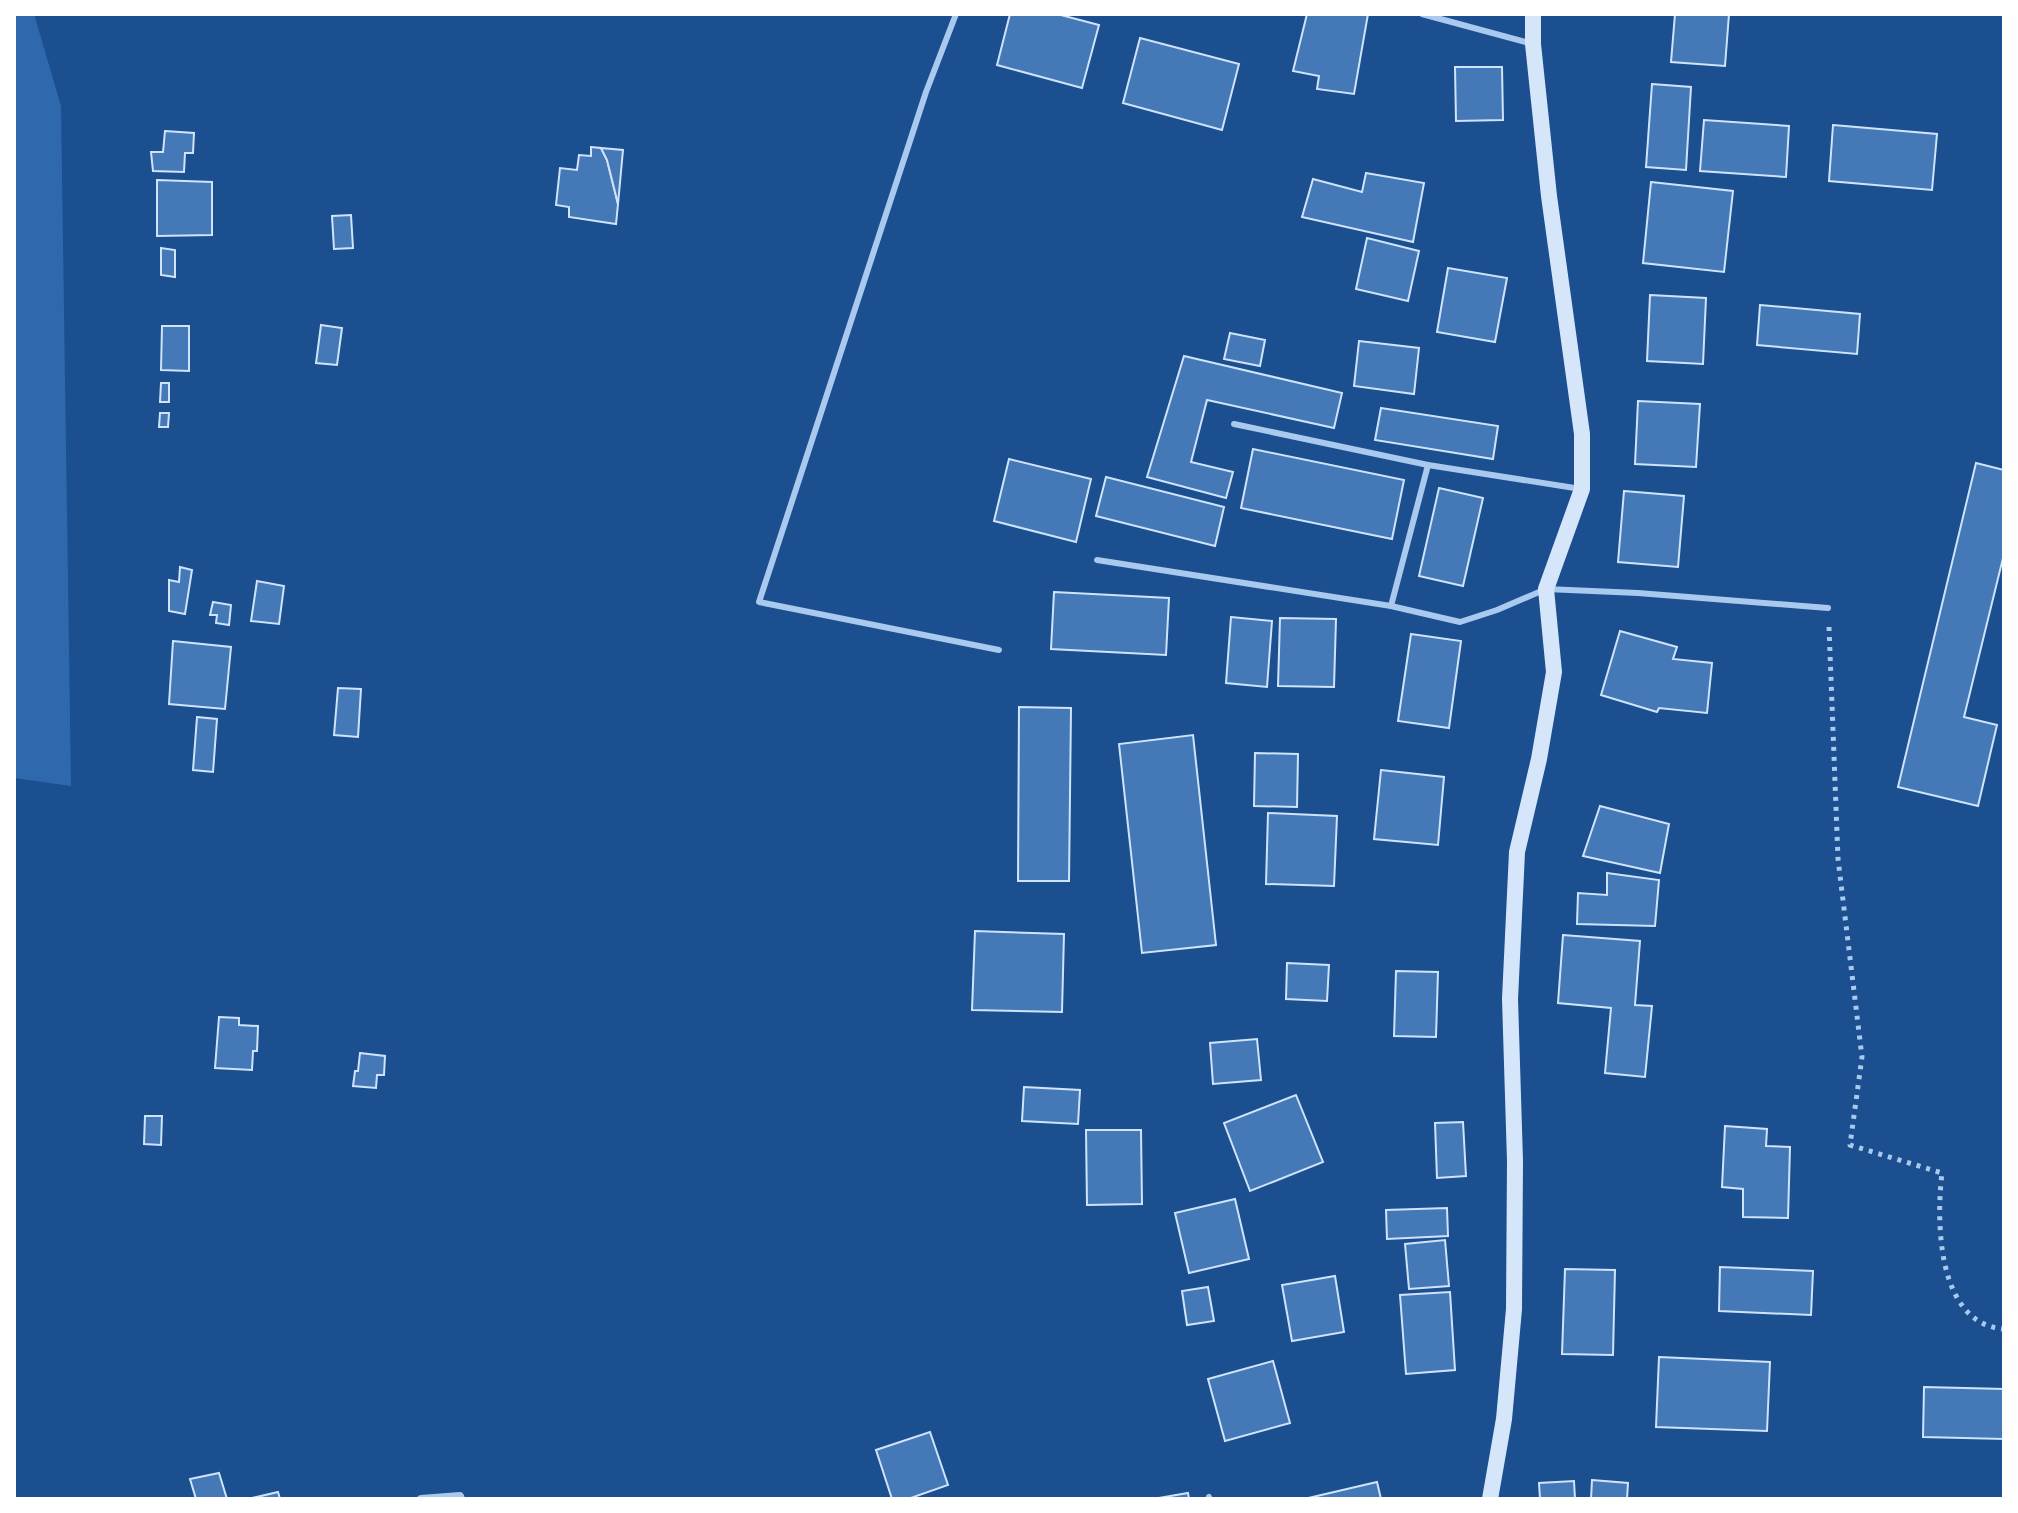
<svg xmlns="http://www.w3.org/2000/svg" width="2018" height="1513" viewBox="0 0 2018 1513" font-family="'Source Sans 3',sans-serif">
	<style>
		.green { fill: #2e69ad }
		.building { fill: #4478b7; stroke: #cfe3fa; stroke-width: 2 }
		.lines { fill: none; stroke-linecap: round; stroke-linejoin: round }
		.path { stroke: #a9c9ee; stroke-width: 5; stroke-dasharray: 4 6; stroke-linecap: butt }
		.service { stroke: #a9c9ee; stroke-width: 6 }
		.minor { stroke: #a9c9ee; stroke-width: 8 }
		.secondary { stroke: #d6e6fa; stroke-width: 16 }
	</style>
	<rect width="100%" height="100%" fill="#1b4f8f"/>
	<path class="green" d="M14,14H34L61,106L71,786L14,778Z"/>
	<g class="building">
		<path d="M1010,14H1057L1099,25L1082,88L997,65Z"/>
		<path d="M1307,14H1368L1354,94L1317,89L1319,76L1293,71Z"/>
		<path d="M1675,14H1729L1725,66L1671,62Z"/>
		<path d="M1140,38L1239,64L1222,130L1123,103Z"/>
		<path d="M1455,67H1502L1503,120L1456,121Z"/>
		<path d="M1652,84L1691,87L1686,170L1646,167Z"/>
		<path d="M1704,120L1789,126L1786,177L1700,171Z"/>
		<path d="M1833,125L1937,134L1932,190L1829,181Z"/>
		<path d="M165,131L194,133L193,153H185L184,172L153,171L151,152H163Z"/>
		<path d="M591,147L601,148L607,160L618,204L616,224L569,217V207L556,205L560,168L577,170L579,155L591,156Z"/>
		<path d="M601,148L623,150L618,204L607,160Z"/>
		<path d="M1366,173L1424,183L1413,242L1302,217L1313,179L1362,192Z"/>
		<path d="M157,180L212,182V235L157,236Z"/>
		<path d="M1651,182L1733,191L1724,272L1643,263Z"/>
		<path d="M351,215L353,248L334,249L332,216Z"/>
		<path d="M1367,238L1419,251L1408,301L1356,289Z"/>
		<path d="M161,248L175,250V277L161,275Z"/>
		<path d="M1448,268L1507,278L1495,342L1437,332Z"/>
		<path d="M1650,295L1706,298L1703,364L1647,361Z"/>
		<path d="M1760,305L1860,314L1857,354L1757,345Z"/>
		<path d="M321,325L342,328L337,365L316,363Z"/>
		<path d="M162,326H189V371L161,370Z"/>
		<path d="M1230,333L1265,340L1260,366L1224,359Z"/>
		<path d="M1359,341L1419,348L1414,394L1354,386Z"/>
		<path d="M1184,356L1342,393L1334,428L1207,400L1191,462L1233,472L1226,498L1147,477Z"/>
		<path d="M161,383H169V402H160Z"/>
		<path d="M1638,401L1700,404L1696,467L1635,464Z"/>
		<path d="M1381,408L1498,426L1493,459L1375,440Z"/>
		<path d="M160,413H169L168,427H159Z"/>
		<path d="M1253,449L1404,480L1392,539L1241,508Z"/>
		<path d="M1009,459L1091,479L1076,542L994,521Z"/>
		<path d="M1976,463L2004,470V554L1964,717L1997,725L1978,806L1898,787Z"/>
		<path d="M1106,477L1224,507L1215,546L1096,516Z"/>
		<path d="M1439,488L1483,498L1463,586L1419,576Z"/>
		<path d="M1624,491L1684,496L1678,567L1618,562Z"/>
		<path d="M180,567L192,570L185,614L169,611V580L179,582Z"/>
		<path d="M257,581L284,586L279,624L251,621Z"/>
		<path d="M1054,592L1169,598L1166,655L1051,649Z"/>
		<path d="M213,602L231,605L229,625L216,623L217,615H210Z"/>
		<path d="M1231,617L1272,621L1267,687L1226,683Z"/>
		<path d="M1280,618L1336,619L1334,687L1278,686Z"/>
		<path d="M1620,631L1677,647L1673,659L1712,663L1707,713L1659,708L1657,712L1601,695Z"/>
		<path d="M1411,634L1461,641L1449,728L1398,721Z"/>
		<path d="M173,641L231,647L225,709L169,704Z"/>
		<path d="M338,688L361,689L358,737L334,735Z"/>
		<path d="M1019,707L1071,708L1069,881H1018Z"/>
		<path d="M197,717L217,719L213,772L193,770Z"/>
		<path d="M1193,735L1216,945L1142,953L1119,744Z"/>
		<path d="M1255,753L1298,754L1297,807L1254,806Z"/>
		<path d="M1381,770L1444,777L1438,845L1374,839Z"/>
		<path d="M1600,806L1669,824L1660,873L1583,856Z"/>
		<path d="M1268,813L1337,816L1334,886L1266,884Z"/>
		<path d="M1607,873L1659,880L1655,926L1577,924L1578,893L1607,895Z"/>
		<path d="M975,931L1064,934L1062,1012L972,1010Z"/>
		<path d="M1563,935L1640,941L1635,1005L1652,1006L1645,1077L1605,1073L1611,1008L1558,1003Z"/>
		<path d="M1287,963L1329,965L1327,1001L1286,999Z"/>
		<path d="M1396,971L1438,972L1436,1037L1394,1036Z"/>
		<path d="M219,1017L239,1018V1025L258,1026L257,1051H253L252,1070L215,1068Z"/>
		<path d="M1257,1039L1261,1080L1213,1084L1210,1043Z"/>
		<path d="M360,1053L385,1056L384,1075H377L376,1088L353,1086L355,1071H358Z"/>
		<path d="M1024,1087L1080,1090L1078,1124L1022,1121Z"/>
		<path d="M1296,1095L1323,1162L1250,1191L1224,1123Z"/>
		<path d="M145,1116H162L161,1145L144,1144Z"/>
		<path d="M1463,1122L1466,1176L1437,1178L1435,1123Z"/>
		<path d="M1725,1126L1767,1129L1766,1146L1790,1147L1788,1218L1743,1217V1189L1722,1187Z"/>
		<path d="M1086,1130H1141L1142,1204L1087,1205Z"/>
		<path d="M1235,1199L1249,1259L1189,1273L1175,1213Z"/>
		<path d="M1447,1208L1448,1236L1387,1239L1386,1210Z"/>
		<path d="M1445,1240L1449,1286L1409,1289L1405,1244Z"/>
		<path d="M1720,1267L1813,1271L1811,1315L1719,1311Z"/>
		<path d="M1565,1269L1615,1270L1613,1355L1562,1354Z"/>
		<path d="M1335,1276L1344,1332L1292,1341L1282,1285Z"/>
		<path d="M1208,1287L1214,1321L1187,1325L1182,1291Z"/>
		<path d="M1450,1292L1455,1370L1406,1374L1400,1295Z"/>
		<path d="M1659,1357L1770,1362L1767,1431L1656,1427Z"/>
		<path d="M1273,1361L1290,1423L1225,1441L1208,1379Z"/>
		<path d="M1924,1387L2004,1389V1439L1923,1437Z"/>
		<path d="M930,1432L948,1485L908,1499H892L876,1450Z"/>
		<path d="M219,1473L227,1499H196L190,1479Z"/>
		<path d="M1592,1480L1628,1483L1627,1499H1591Z"/>
		<path d="M1574,1481L1575,1499H1540L1539,1483Z"/>
		<path d="M1377,1482L1381,1499H1304Z"/>
		<path d="M278,1492L280,1499H248Z"/>
		<path d="M1188,1493L1189,1499H1153Z"/>
	</g>
	<g class="lines">
		<path class="path" d="M1829,627L1838,859L1862,1057L1850,1145L1942,1173C1936,1222 1937,1324 2004,1329"/>
		<g class="service">
			<path d="M956,14L926,92L759,602L999,650"/>
			<path d="M1422,14L1529,43"/>
			<path d="M1234,424L1428,465"/>
			<path d="M1097,560L1391,606L1460,622L1497,610L1546,589L1638,593L1828,608"/>
			<path d="M1391,606L1428,465L1581,489"/>
			<path d="M1209,1497L1210,1499"/>
		</g>
		<path class="minor" d="M421,1499L460,1496L461,1499"/>
		<path class="secondary" d="M1490,1499L1504,1419L1514,1309L1515,1161L1510,999L1517,852L1539,759L1554,672L1546,589L1582,489V434L1549,196L1533,44V14"/>
	</g>
	<rect width="2018" height="1513" fill="none" stroke="#ffffff" stroke-width="32"/>
</svg>
